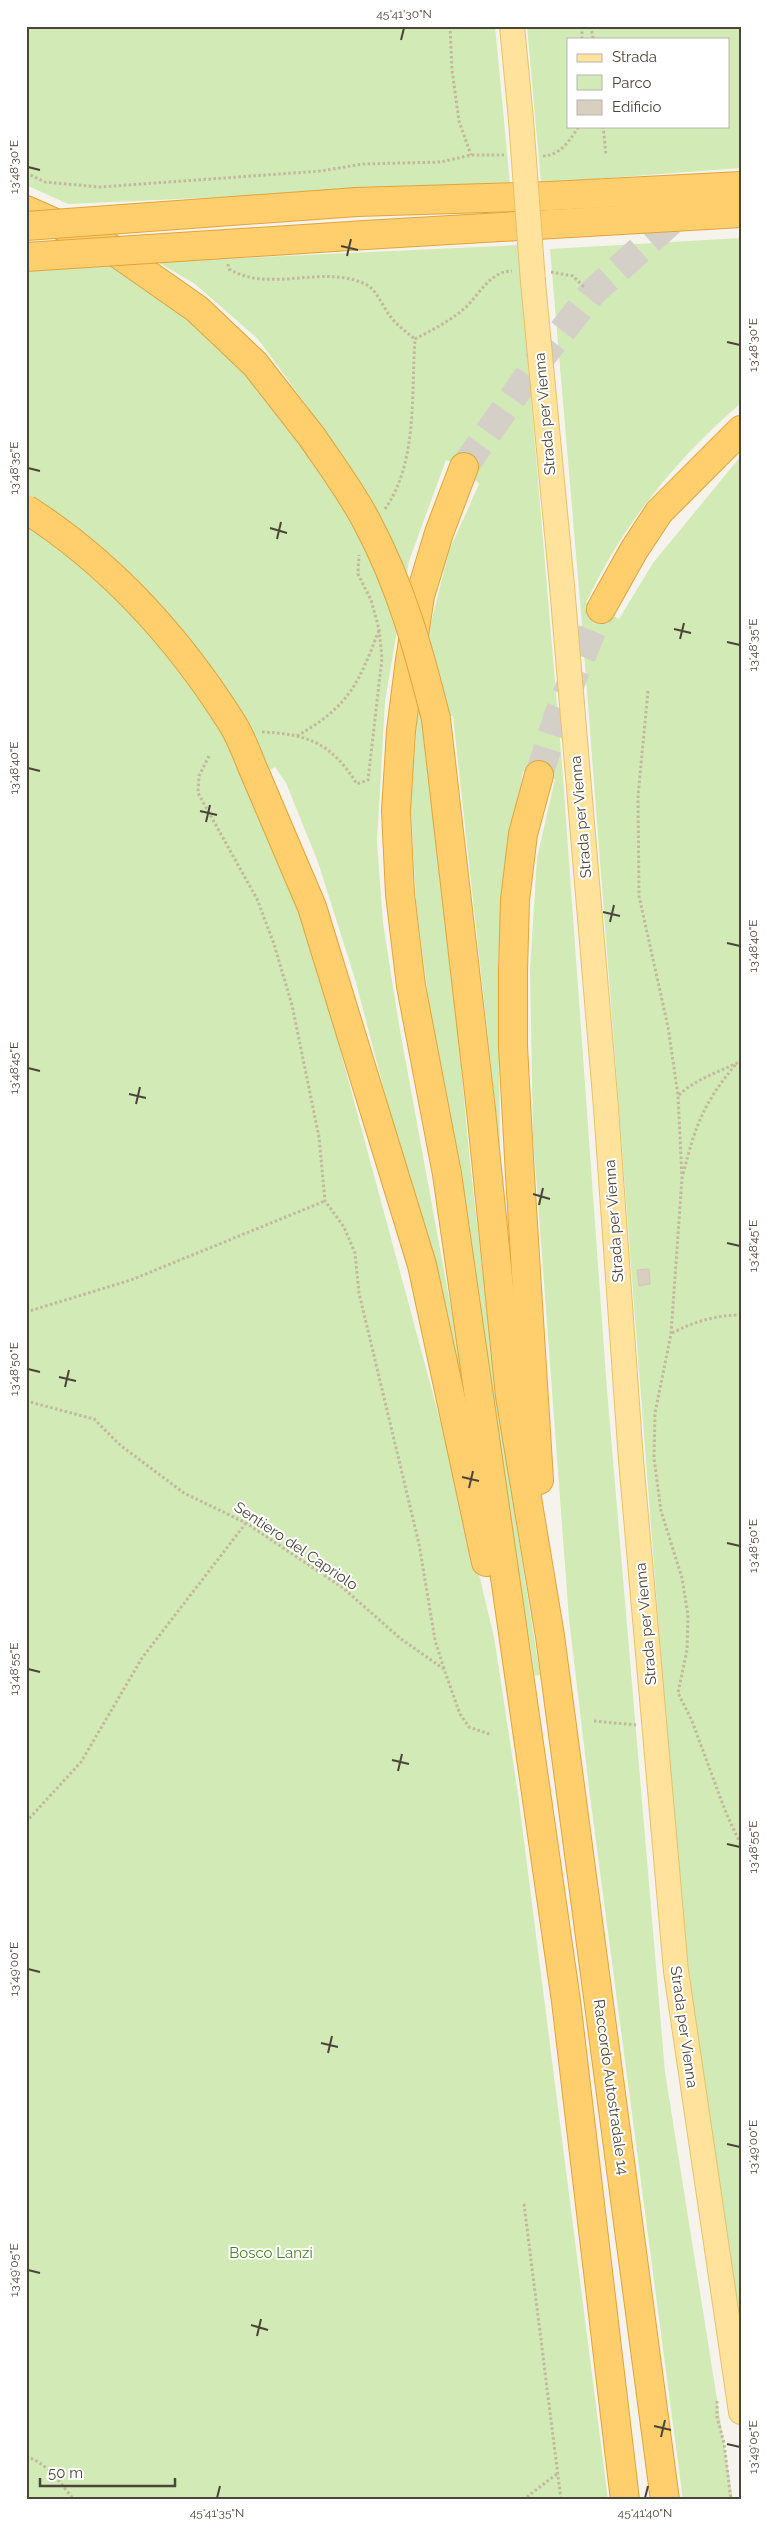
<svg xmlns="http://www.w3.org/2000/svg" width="767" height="2526" viewBox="0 0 767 2526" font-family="Raleway,sans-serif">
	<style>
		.green { fill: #d2eab5; fill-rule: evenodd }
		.building { fill: #d8cfc1; stroke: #d3c7b4 }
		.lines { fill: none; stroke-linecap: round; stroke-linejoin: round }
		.highway-tunnel { stroke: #d4d0c8; stroke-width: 28; stroke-dasharray: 28 14; stroke-linecap: butt }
		.major-casing { stroke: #e6c16a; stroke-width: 26 }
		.highway-casing { stroke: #e0a43c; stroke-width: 30 }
		.path { stroke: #c4b79f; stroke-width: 3; stroke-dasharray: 2.5 2.5; stroke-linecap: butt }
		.major { stroke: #ffe39c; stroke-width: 24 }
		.highway { stroke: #ffcf6e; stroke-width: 28 }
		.major-bridge-casing { stroke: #e6c16a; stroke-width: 26; stroke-linecap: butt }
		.highway-bridge-casing { stroke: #e0a43c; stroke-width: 30; stroke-linecap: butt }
		.major-bridge { stroke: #ffe39c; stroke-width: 24 }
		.highway-bridge { stroke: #ffcf6e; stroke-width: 28 }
		.ticks { fill: none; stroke: #4b4439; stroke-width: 2 }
		.labels { text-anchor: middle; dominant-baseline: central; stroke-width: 4; stroke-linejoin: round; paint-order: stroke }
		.street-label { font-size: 15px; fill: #4b4439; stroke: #fff }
		.park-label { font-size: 15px; fill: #4a7f2a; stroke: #fff }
		.neatline { fill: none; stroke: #4b4439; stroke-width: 2 }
		.ticks-label { font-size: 12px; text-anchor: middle; fill: #4b4439 }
	</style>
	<rect width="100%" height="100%" fill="#f6f3ec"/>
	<g class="green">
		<path d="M26,26H495L510,184L68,204L26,185Z"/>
		<path d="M527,26H741V168L541,183ZM568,39H728V126H568Z"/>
		<path d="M741,238V403C676,459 622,525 586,603L619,619L653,563L741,456V2345L700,2077L674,1826L581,613L550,249Z"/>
		<path d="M518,245L562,764L607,1390L665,2072L733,2500H683L590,1796L569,1619L533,1135L530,971L537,858L555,779L523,771L503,882L498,965L500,1148L453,716L436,719L434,783L470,1162L498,1407L540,1675L535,1676L429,1004L416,902L411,806L417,721L430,627L449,551L479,484L464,467L446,460L409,561L385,701L377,842L383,923L399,1025L473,1429L355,979L318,862L286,783L275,767L257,778L324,990L457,1483L494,1637L518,1794L608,2500H26V272L122,262L238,363L312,437L323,428L258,339L195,284L158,262Z"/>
	</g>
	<path class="building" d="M649,1269L650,1284L639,1286L637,1270Z"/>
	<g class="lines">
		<g class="highway-tunnel">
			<path d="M464,467L537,363L593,292L687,207"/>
			<path d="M539,775L558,715L601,609"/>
		</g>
		<g class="major-casing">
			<g id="major">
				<path d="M512,26L521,120"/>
				<path d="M533,282L562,586L606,1108L631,1460L676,1971L741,2412"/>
			</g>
		</g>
		<g class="highway-casing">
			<g id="highway">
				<path d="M357,202L550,196L741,186"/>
				<path d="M26,210L107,246L197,309L255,364L312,437"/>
				<path d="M365,235L741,213"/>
				<path d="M464,467L439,533L420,596L410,660L401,731L396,811L400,894L411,986L447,1174L566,2001L625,2500"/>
				<path d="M601,609L634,550L659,512L741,430"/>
				<path d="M436,719L481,1110L510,1396L550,1636L665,2500"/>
				<path d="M539,775L523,834L515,900L513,971V1046L520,1176L539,1480"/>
				<path d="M257,778L312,907L422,1265L486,1562"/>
			</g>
		</g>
		<g class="path">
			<path d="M450,26L452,70L459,121L471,155"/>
			<path d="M591,26L593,39"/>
			<path d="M582,39V26"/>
			<path d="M603,126L606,155"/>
			<path d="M543,156C560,156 571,139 579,126"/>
			<path d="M26,173L45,182L100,187L321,171L363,164L441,162L471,155H504"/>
			<path d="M228,264L229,269C270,294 325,263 367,285C377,291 383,307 390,316C397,325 406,332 415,339"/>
			<path d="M551,272L573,276L585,288"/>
			<path d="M385,509C418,462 411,394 415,339C432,330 450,321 465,308C479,295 490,271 512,271"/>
			<path d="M648,691L638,796L639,896L668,1027L678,1095L682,1178L671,1334L655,1413L654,1458L661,1511L682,1578L688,1615L687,1650L678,1693L692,1721L726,1813L741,1845"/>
			<path d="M262,732C309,734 332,744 357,784L368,780L382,658L379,629L371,600L358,574L359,555"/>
			<path d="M297,736C349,706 358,685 379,630"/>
			<path d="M209,756L199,776L198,793L257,899L274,944L292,1005L319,1137L325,1201L344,1227L355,1253L359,1293L419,1544L435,1640L444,1669"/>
			<path d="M679,1095C697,1078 719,1072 741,1061"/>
			<path d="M683,1174C696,1124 703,1104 736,1064"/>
			<path d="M26,1312L131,1280L325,1201"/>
			<path d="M672,1333C694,1322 715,1315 741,1315"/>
			<path d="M26,1401L94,1419L120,1445L184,1493L246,1523L343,1588L401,1639L444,1669L460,1714L469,1727L492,1735"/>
			<path d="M594,1721L636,1725"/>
			<path d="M26,1822L81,1762L142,1658L246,1523"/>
			<path d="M524,2204L561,2500"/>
			<path d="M717,2401V2417L724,2443L731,2500"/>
			<path d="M26,2457C46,2461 62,2485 74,2500"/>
			<path d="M523,2500L558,2473"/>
		</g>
		<use href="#major" class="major"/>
		<use href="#highway" class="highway"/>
		<g class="major-bridge-casing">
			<path id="major-bridge" d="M521,120L533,282"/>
		</g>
		<g class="highway-bridge-casing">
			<g id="highway-bridge">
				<path d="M26,226L357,202"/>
				<path d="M26,257L365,235"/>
				<path d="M312,437C331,465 353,494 368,524C401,586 419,651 436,719"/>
				<path d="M26,509C110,563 179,639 232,723C243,740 249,761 257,778"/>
			</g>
		</g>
		<use href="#major-bridge" class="major-bridge"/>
		<use href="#highway-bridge" class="highway-bridge"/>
	</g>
	<path class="ticks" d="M401,40L404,28M28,167L40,170M341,246L358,250M347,256L351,239M727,342L740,345M28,468L40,471M270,528L287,533M277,539L281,522M674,629L691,633M680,639L684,623M727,642L740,645M28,768L40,771M200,811L217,815M206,822L210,805M603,912L620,916M610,922L614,905M727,943L740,946M28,1068L40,1071M129,1094L146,1098M136,1104L140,1087M533,1194L550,1199M539,1205L543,1188M727,1243L740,1246M28,1369L40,1372M59,1377L76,1381M65,1387L69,1370M462,1477L479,1481M469,1488L473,1471M727,1543L740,1546M28,1669L40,1672M392,1760L409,1764M398,1771L402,1754M727,1844L740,1847M28,1969L40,1972M321,2043L338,2047M328,2053L332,2036M727,2144L740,2147M28,2270L40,2273M251,2325L268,2330M257,2336L261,2319M654,2426L671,2430M661,2437L665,2420M727,2444L740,2447M217,2498L220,2486M645,2498L648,2486"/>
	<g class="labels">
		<g class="street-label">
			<text transform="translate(545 414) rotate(-95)">Strada per Vienna</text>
			<text transform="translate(581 817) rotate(-95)">Strada per Vienna</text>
			<text transform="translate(614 1221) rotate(-94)">Strada per Vienna</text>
			<text transform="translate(296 1546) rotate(34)">Sentiero del Capriolo</text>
			<text transform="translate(646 1624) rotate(-95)">Strada per Vienna</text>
			<text transform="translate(684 2027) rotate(82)">Strada per Vienna</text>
			<text transform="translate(611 2087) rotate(82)">Raccordo Autostradale 14</text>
		</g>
		<g class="park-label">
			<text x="271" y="2253">Bosco Lanzi</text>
		</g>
	</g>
	<rect width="767" height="2526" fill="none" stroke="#ffffff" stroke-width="55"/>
	<rect x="567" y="38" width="162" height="90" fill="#ffffff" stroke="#b7b4b0"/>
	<rect x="577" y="54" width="25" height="8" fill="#ffe39c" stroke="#b7b4b0"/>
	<text x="612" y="62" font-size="15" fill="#4b4439">Strada</text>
	<rect x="577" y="75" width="25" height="15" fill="#d2eab5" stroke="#b7b4b0"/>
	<text x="612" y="88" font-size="15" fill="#4b4439">Parco</text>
	<rect x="577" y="100" width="25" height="15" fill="#d8cfc1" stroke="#b7b4b0"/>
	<text x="612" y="112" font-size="15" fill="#4b4439">Edificio</text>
	<path d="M40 2478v8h135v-8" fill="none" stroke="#4b4439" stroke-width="2.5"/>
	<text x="48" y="2478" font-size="15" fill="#4b4439" stroke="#ffffff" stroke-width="4" paint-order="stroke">50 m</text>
	<rect x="28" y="28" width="712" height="2470" class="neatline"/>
	<g class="ticks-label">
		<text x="404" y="18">45°41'30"N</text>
		<text transform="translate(14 167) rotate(-90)" y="4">13°48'30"E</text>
		<text transform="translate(753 345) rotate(-90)" y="4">13°48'30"E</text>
		<text transform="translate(14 468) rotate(-90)" y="4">13°48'35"E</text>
		<text transform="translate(753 645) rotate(-90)" y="4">13°48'35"E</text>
		<text transform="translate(14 768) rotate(-90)" y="4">13°48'40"E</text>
		<text transform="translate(753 946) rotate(-90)" y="4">13°48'40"E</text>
		<text transform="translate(14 1068) rotate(-90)" y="4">13°48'45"E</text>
		<text transform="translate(753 1246) rotate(-90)" y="4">13°48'45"E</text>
		<text transform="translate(14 1369) rotate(-90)" y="4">13°48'50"E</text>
		<text transform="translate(753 1546) rotate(-90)" y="4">13°48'50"E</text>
		<text transform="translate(14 1669) rotate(-90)" y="4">13°48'55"E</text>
		<text transform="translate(753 1847) rotate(-90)" y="4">13°48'55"E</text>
		<text transform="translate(14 1969) rotate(-90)" y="4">13°49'00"E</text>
		<text transform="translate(753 2147) rotate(-90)" y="4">13°49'00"E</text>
		<text transform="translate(14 2270) rotate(-90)" y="4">13°49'05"E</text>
		<text transform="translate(753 2447) rotate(-90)" y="4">13°49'05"E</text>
		<text x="217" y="2517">45°41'35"N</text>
		<text x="645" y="2517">45°41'40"N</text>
	</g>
</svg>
